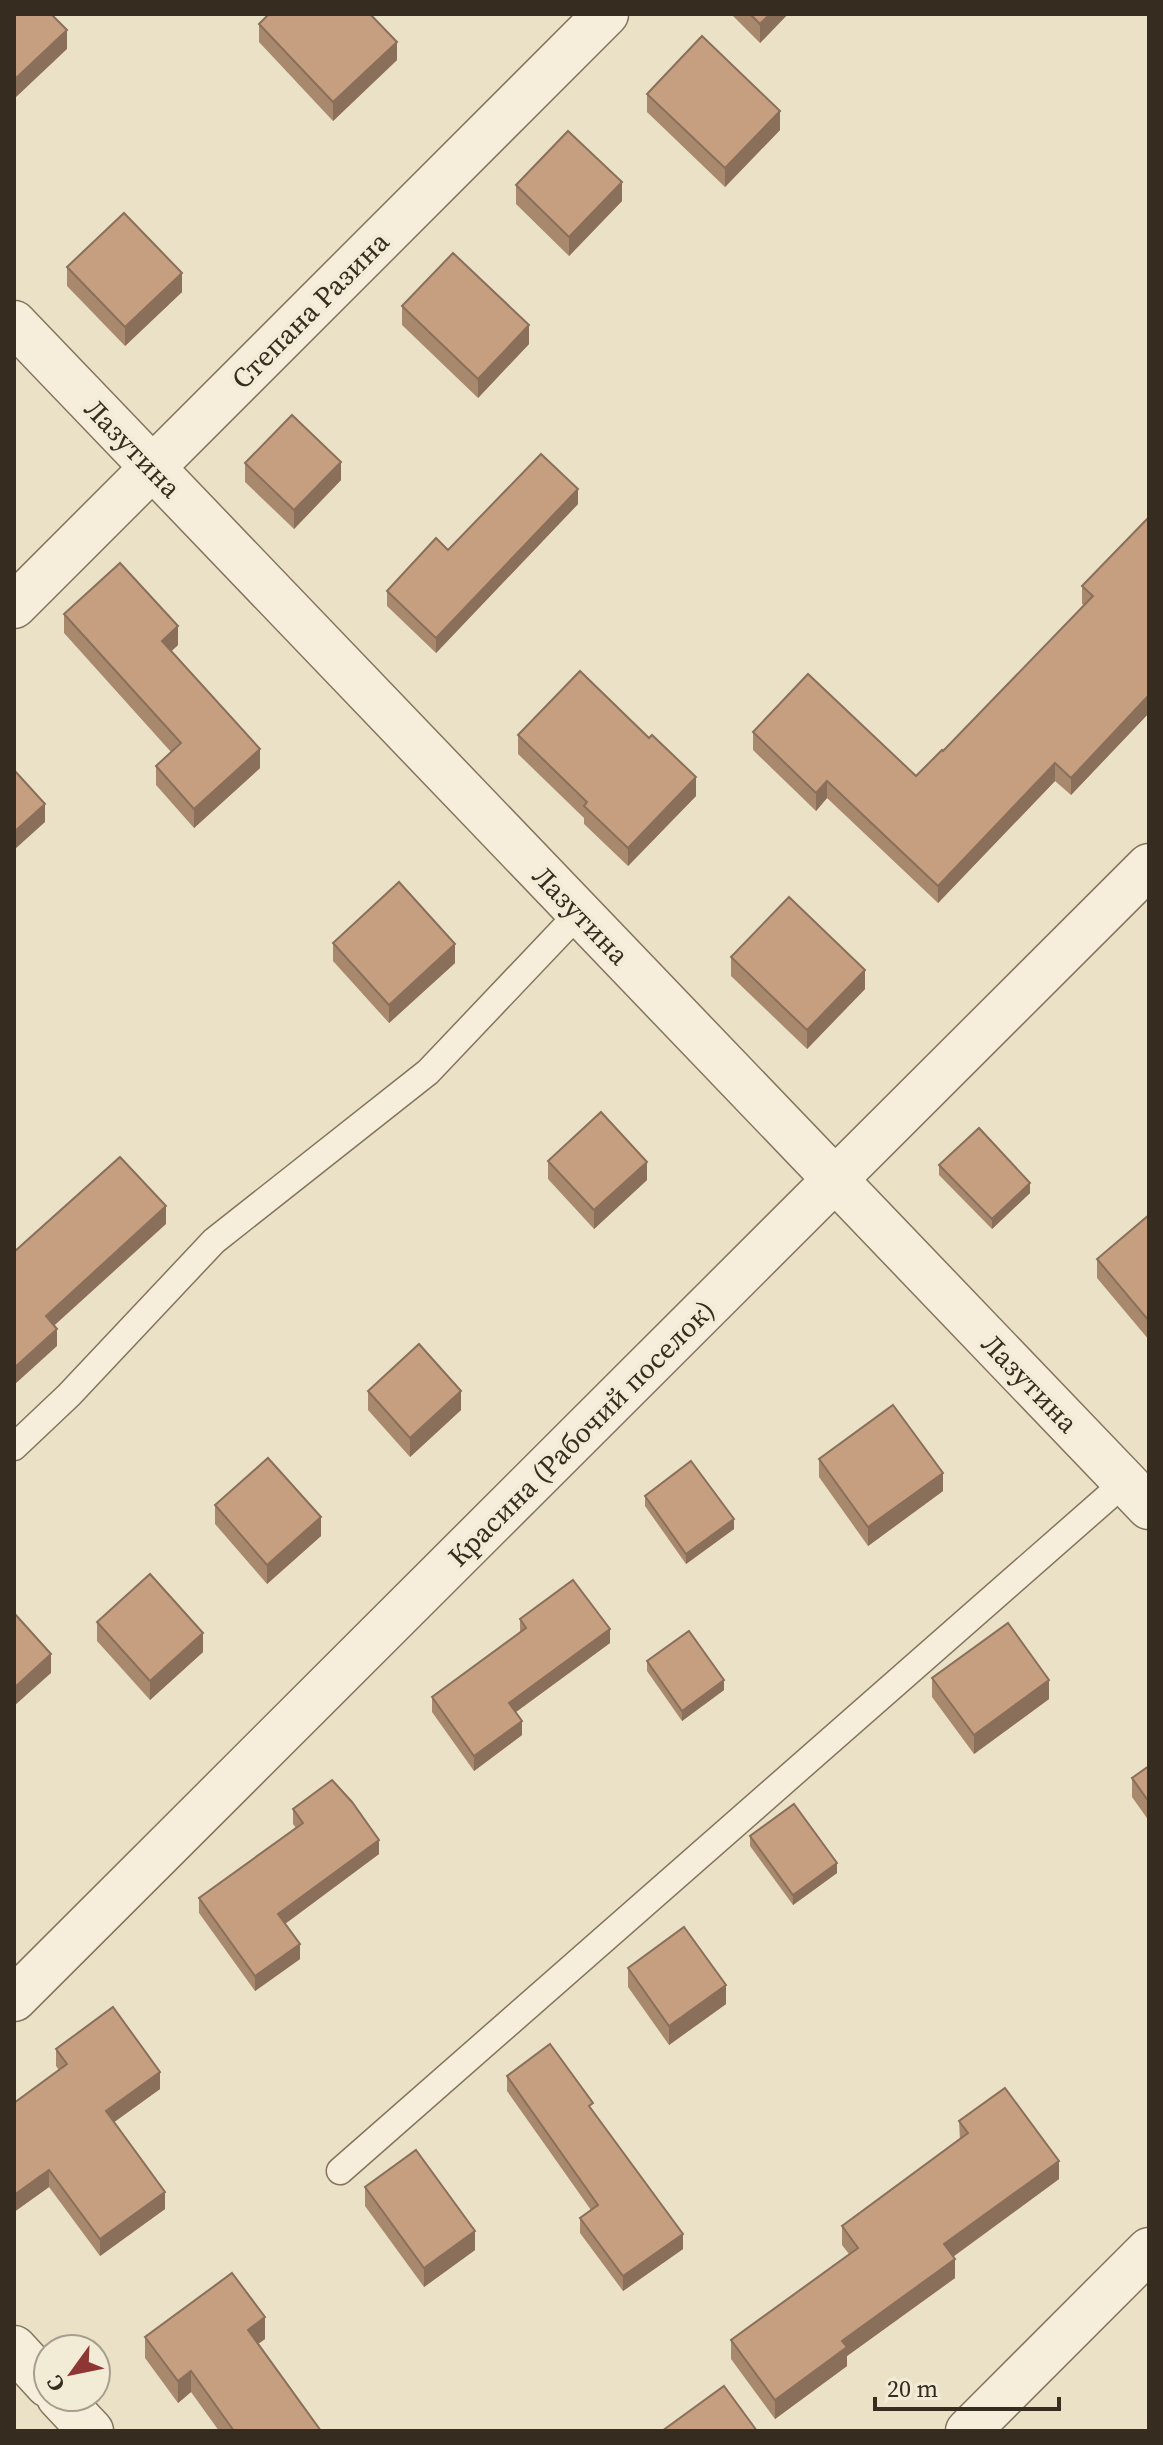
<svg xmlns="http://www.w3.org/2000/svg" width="1163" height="2445" viewBox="0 0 1163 2445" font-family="'Source Serif 4',serif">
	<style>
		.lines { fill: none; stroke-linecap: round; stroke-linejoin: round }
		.service-casing { stroke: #84745e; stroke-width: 29 }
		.minor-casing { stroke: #84745e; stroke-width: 47 }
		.service { stroke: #f6eeda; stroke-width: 26 }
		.minor { stroke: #f6eeda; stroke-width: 44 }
		.wall { fill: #a9896e }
		.shaded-wall { fill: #8a6f5a }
		.building { fill: #c59f80; stroke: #8a6f5a; stroke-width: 2 }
		.labels { text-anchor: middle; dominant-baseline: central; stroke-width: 8; stroke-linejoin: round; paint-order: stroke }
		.street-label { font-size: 28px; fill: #362c20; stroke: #f2ebd6 }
	</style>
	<rect width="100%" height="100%" fill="#eae1c7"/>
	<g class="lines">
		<g class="service-casing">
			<g id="service">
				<path d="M14,1447L69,1395L214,1241L428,1072L579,913"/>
				<path d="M340,2171L1125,1482"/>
			</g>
		</g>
		<g class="minor-casing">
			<g id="minor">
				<path d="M14,323L1149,1507"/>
				<path d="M14,606L606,14"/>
				<path d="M14,1999L1149,866"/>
				<path d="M14,2348L48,2385"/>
				<path d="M59,2397L91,2431"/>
				<path d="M968,2431L1149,2250"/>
			</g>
		</g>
		<use href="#service" class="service"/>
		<use href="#minor" class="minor"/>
	</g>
	<g class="wall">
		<path d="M731,14H788L760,43Z"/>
		<path d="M259,24L397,60L333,121L259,42Z"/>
		<path d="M1149,74V95L1148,94V75Z"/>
		<path d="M647,94L780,130L725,187L647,112Z"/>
		<path d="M516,185L622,201L569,256L516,204Z"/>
		<path d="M67,267L182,292L125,346L67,286Z"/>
		<path d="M402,306L529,344L478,398L402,325Z"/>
		<path d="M245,463L341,480L294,529L245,482Z"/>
		<path d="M578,504L436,653L387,606V591L448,550Z"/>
		<path d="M1149,517V713L1071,795L1055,781L938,903L827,798L816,811L753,750V732L916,776L943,751L1084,605L1082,604V586Z"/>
		<path d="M64,614L178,645L171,651L260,768L194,828L156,785V766L171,752L64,633Z"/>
		<path d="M518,735L696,796L628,866L584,824V818L518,754Z"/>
		<path d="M333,943L455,963L389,1023L333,961Z"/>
		<path d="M731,957L865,989L807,1049L731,976Z"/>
		<path d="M548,1161L647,1180L594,1229L548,1179Z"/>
		<path d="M939,1165L1030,1193L992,1229L939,1175Z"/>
		<path d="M1149,1215V1340L1097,1278V1259Z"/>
		<path d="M368,1391L461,1410L410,1457L368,1410Z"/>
		<path d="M819,1459L943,1491L868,1546L819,1477Z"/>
		<path d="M645,1496L734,1529L686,1564L645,1506Z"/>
		<path d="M215,1505L321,1536L267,1584L215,1524Z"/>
		<path d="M520,1619L610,1643L516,1712L522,1735L474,1771L432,1712V1697L520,1632Z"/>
		<path d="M97,1622L203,1652L150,1700L97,1641Z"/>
		<path d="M647,1661L724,1690L682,1721L647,1671Z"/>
		<path d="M932,1678L1049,1699L974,1754L932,1697Z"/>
		<path d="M1149,1766V1821L1132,1797V1778Z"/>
		<path d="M293,1809L379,1854L285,1924L300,1959L255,1991L199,1913V1898L296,1828L293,1824Z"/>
		<path d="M750,1836L837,1873L793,1905L750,1846Z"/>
		<path d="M628,1968L726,2004L669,2045L628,1987Z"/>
		<path d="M56,2049L160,2089L114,2122L165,2209L100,2256L49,2187L14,2212V2103L59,2070L56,2066Z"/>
		<path d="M507,2076L593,2112L683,2249L623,2291L580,2233V2218L591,2210L507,2091Z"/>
		<path d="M959,2121L1059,2179L953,2257L955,2278L847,2356V2366L775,2419L731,2359V2340L849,2254L842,2245V2226L960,2140Z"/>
		<path d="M365,2187L475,2250L424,2287L365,2206Z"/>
		<path d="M145,2337L265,2339L258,2344L321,2431H219L191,2392L178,2403L145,2358Z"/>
	</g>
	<g class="shaded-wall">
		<path d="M770,14H788L760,43V24Z"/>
		<path d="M67,30V49L14,99V80Z"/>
		<path d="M397,42V60L333,121V102Z"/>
		<path d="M780,111V130L725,187V168Z"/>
		<path d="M622,182V201L569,256V237Z"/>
		<path d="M182,273V292L125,346V327Z"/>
		<path d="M529,325V344L478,398V379Z"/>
		<path d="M341,462V480L294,529V510Z"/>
		<path d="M578,489V504L436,653V638Z"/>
		<path d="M178,626V645L162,660V641Z"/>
		<path d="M1149,695V713L1071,795V778Z"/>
		<path d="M260,749V768L194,828V809Z"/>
		<path d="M1055,763V781L938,903V886Z"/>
		<path d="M696,777V796L628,866V848Z"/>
		<path d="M827,781V798L816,811V793Z"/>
		<path d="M45,804V822L14,850V832Z"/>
		<path d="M455,944V963L389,1023V1005Z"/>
		<path d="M865,970V989L807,1049V1030Z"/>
		<path d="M647,1162V1180L594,1229V1210Z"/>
		<path d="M1030,1183V1193L992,1229V1219Z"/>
		<path d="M166,1206V1224L46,1333V1316Z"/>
		<path d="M57,1329V1346L14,1385V1368Z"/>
		<path d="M461,1391V1410L410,1457V1438Z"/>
		<path d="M943,1473V1491L868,1546V1527Z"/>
		<path d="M321,1517V1536L267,1584V1565Z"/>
		<path d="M734,1519V1529L686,1564V1554Z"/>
		<path d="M610,1629V1643L509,1717V1703Z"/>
		<path d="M203,1633V1652L150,1700V1681Z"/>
		<path d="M51,1654V1673L14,1706V1688Z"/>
		<path d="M724,1680V1690L682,1721V1711Z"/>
		<path d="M1049,1680V1699L974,1754V1735Z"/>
		<path d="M522,1721V1735L474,1771V1756Z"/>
		<path d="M379,1840V1854L278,1929V1914Z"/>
		<path d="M837,1863V1873L793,1905V1895Z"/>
		<path d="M300,1944V1959L255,1991V1976Z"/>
		<path d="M726,1985V2004L669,2045V2026Z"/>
		<path d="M160,2072V2089L106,2128V2111Z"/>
		<path d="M1059,2161V2179L944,2263V2244Z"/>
		<path d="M49,2170V2187L14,2212V2195Z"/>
		<path d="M165,2192V2209L100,2256V2239Z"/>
		<path d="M475,2231V2250L424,2287V2268Z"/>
		<path d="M683,2234V2249L623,2291V2276Z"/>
		<path d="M955,2259V2278L847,2356V2366L775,2419V2400L842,2341Z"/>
		<path d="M265,2317V2339L248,2351V2330Z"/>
		<path d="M191,2371V2392L178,2403V2381Z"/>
	</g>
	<g class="building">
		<path d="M14,14H51L67,30L14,80Z"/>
		<path d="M269,14H370L397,42L333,102L259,24Z"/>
		<path d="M750,14H770L760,24Z"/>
		<path d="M702,36L780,111L725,168L647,94Z"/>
		<path d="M568,131L622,182L569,237L516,185Z"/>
		<path d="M124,213L182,273L125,327L67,267Z"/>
		<path d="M453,253L529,325L478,379L402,306Z"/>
		<path d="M292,415L341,462L294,510L245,463Z"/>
		<path d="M541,454L578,489L436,638L387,591L436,538L448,550Z"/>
		<path d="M1149,517V695L1071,778L1055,763L938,886L827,781L816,793L753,732L808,674L916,776L942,750L943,751L1093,596L1082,586Z"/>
		<path d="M120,563L178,626L162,641L260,749L194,809L156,766L181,743L64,614Z"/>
		<path d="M580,671L649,738L652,735L696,777L628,848L584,806L587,802L518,735Z"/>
		<path d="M14,770L45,804L14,832Z"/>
		<path d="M399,882L455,944L389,1005L333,943Z"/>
		<path d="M789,897L865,970L807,1030L731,957Z"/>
		<path d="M601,1112L647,1162L594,1210L548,1161Z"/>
		<path d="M979,1128L1030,1183L992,1219L939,1165Z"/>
		<path d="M120,1157L166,1206L46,1316L57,1329L14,1368V1252Z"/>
		<path d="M1149,1215V1321L1097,1259Z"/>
		<path d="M419,1344L461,1391L410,1438L368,1391Z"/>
		<path d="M893,1405L943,1473L868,1527L819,1459Z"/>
		<path d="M268,1458L321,1517L267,1565L215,1505Z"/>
		<path d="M691,1461L734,1519L686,1554L645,1496Z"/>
		<path d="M150,1574L203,1633L150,1681L97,1622Z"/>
		<path d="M573,1580L610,1629L509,1703L522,1721L474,1756L432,1697L526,1628L520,1619Z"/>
		<path d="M14,1613L51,1654L14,1688Z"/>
		<path d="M1008,1623L1049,1680L974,1735L932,1678Z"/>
		<path d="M689,1631L724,1680L682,1711L647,1661Z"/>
		<path d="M1149,1766V1802L1132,1778Z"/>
		<path d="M332,1780L352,1802L379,1840L278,1914L300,1944L255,1976L199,1898L303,1823L293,1809Z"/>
		<path d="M794,1804L837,1863L793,1895L750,1836Z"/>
		<path d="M684,1927L726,1985L669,2026L628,1968Z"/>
		<path d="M113,2007L160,2072L106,2111L165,2192L100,2239L49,2170L14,2195V2103L67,2064L56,2049Z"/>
		<path d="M550,2044L593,2103L589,2106L683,2234L623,2276L580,2218L598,2205L507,2076Z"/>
		<path d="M1005,2088L1059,2161L944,2244L955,2259L842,2341L847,2347L775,2400L731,2340L858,2248L842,2226L968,2133L959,2121Z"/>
		<path d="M416,2150L475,2231L424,2268L365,2187Z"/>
		<path d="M232,2273L265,2317L248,2330L321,2431H234L191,2371L178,2381L145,2337Z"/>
		<path d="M724,2386L757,2431H662Z"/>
	</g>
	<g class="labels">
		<g class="street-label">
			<text transform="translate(310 310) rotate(-45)">Степана Разина</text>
			<text transform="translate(133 448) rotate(46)">Лазутина</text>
			<text transform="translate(581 915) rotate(46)">Лазутина</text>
			<text transform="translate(1030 1383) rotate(46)">Лазутина</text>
			<text transform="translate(581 1433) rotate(-45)">Красина (Рабочий поселок)</text>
		</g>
	</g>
	<rect width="1163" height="2445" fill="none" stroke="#362c20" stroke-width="32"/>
	<g transform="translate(72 2373) rotate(237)"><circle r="38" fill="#f2ebd6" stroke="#a79f8d" stroke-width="2"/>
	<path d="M0-6L14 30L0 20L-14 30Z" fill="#8e3633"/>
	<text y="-12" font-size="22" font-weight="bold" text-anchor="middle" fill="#362c20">С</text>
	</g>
	<path d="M875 2397v12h184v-12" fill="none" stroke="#362c20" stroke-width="4"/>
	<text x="887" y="2397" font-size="24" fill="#362c20" stroke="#f2ebd6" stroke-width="6" paint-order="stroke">20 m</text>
</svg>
